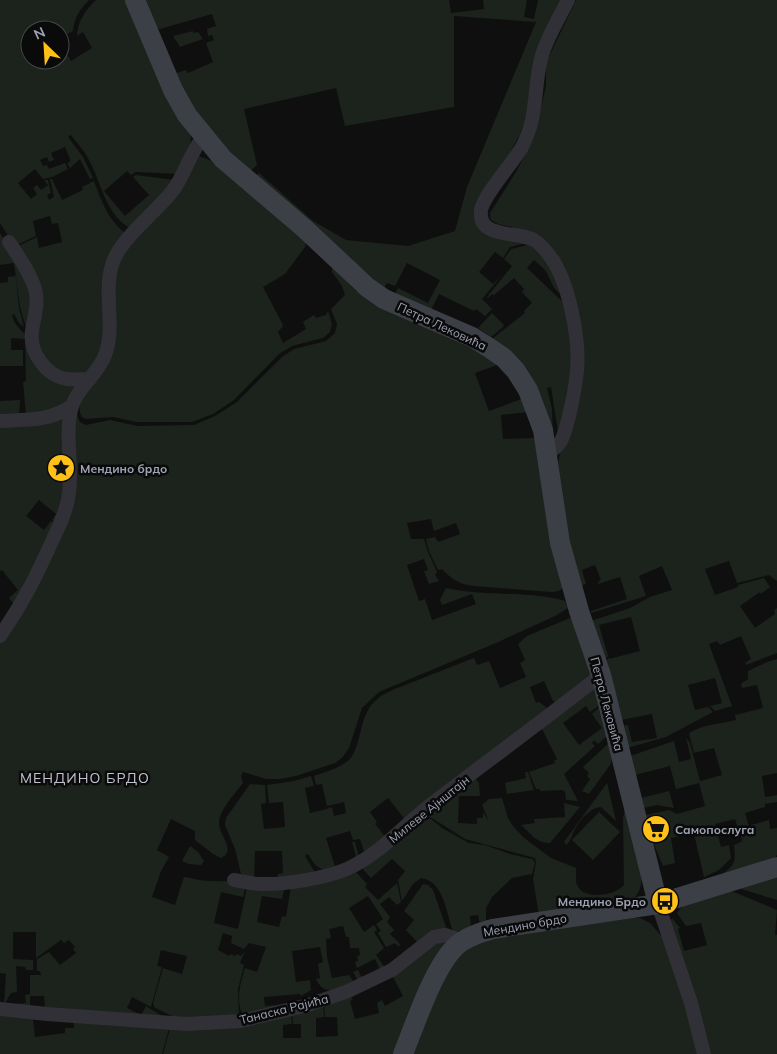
<svg xmlns="http://www.w3.org/2000/svg" width="777" height="1054" viewBox="0 0 777 1054" font-family="Mulish,sans-serif">
	<style>
		.green { fill: #1b231c }
		.lines { fill: none; stroke-linecap: round; stroke-linejoin: round }
		.street { stroke: #303036; stroke-width: 14 }
		.secondary { stroke: #3d3f46; stroke-width: 20 }
		.labels { text-anchor: middle; dominant-baseline: central; stroke-width: 5; stroke-linejoin: round; paint-order: stroke }
		.street-label { font-size: 12px; fill: #9ea3b3; stroke: #0a0a0b }
		.poi-label { font-size: 12px; font-weight: bold; fill: #9ea3b3; stroke: #0a0a0b; text-anchor: start }
		.neighbourhood-label { font-size: 14px; letter-spacing: 1px; fill: #c0c3ce; stroke: #0a0a0b }
	</style>
	<rect width="100%" height="100%" fill="#0f0f10"/>
	<g class="green">
		<path d="M0,0H89C80,9 74,18 73,31L62,37H60V30H52L48,24L38,30H30V60H60V44L71,61L92,48L83,32L77,36C78,20 85,11 96,0H127L191,135L190,148L180,174L136,172L131,175L127,171L104,191L125,216L149,195L133,177L136,175L174,180L132,229C107,217 102,186 91,164C86,153 78,144 71,135L68,137L83,157L93,178L90,179L80,159L70,168L67,163L70,162V159L65,147L51,153L54,160L49,162L47,157L40,160L43,166L47,165L49,169L65,163L68,169L52,177L43,179L35,169L18,183L31,199L37,194L33,188L37,185L41,190L48,185L44,180H48L51,193L47,195L49,200L54,197L50,179H52L62,200L83,190L82,187L94,181C101,200 110,225 129,235L119,247L105,346L88,373L75,375L51,368L36,344L39,311L16,247L37,237L39,248L62,242L58,223L52,224L50,216L33,221L36,236L15,246L0,223Z"/>
		<path d="M144,0H449L451,13L484,9L483,0H527L524,17L534,19L538,0H563L531,90L524,123L520,134L477,215L530,242L510,247L503,258L495,252L479,272L493,284L502,275L482,299L492,309L485,316L476,309L474,311L439,294L430,312L394,296L398,288L428,303L440,280L407,263L395,286L387,283L384,288L393,292L392,295L254,177L259,173L313,221L346,240L408,246L455,231L467,187L536,22L454,16V107L345,126L336,88L244,109L257,165L249,172L206,129L174,74L186,70L188,73L213,62L206,43L214,40L212,35L208,36L207,29L216,26L212,14L160,29L156,28Z"/>
		<path d="M576,0H777V581L769,575L737,583L729,561L705,569L715,595L738,587V585L764,578L770,587L761,594L760,592L740,606L755,628L775,614L774,610L777,608V653L746,665L745,663L751,659L741,636L720,645L717,641L709,644L732,706L715,711L710,706L722,703L715,678L688,685L695,710L708,707L713,712L666,737L627,748L622,726L628,725L632,742L657,738L652,714L621,720L605,664L609,657V659L640,651L631,617L599,625L608,656L604,661L591,621L630,608L650,597L672,590L662,566L639,576L646,596L591,613V611L627,599L620,577L598,584V582L601,580L595,565L582,570L586,584L580,586L570,550L557,471L559,458L562,448L580,373L550,251L509,231L513,227L498,224L491,220L490,213L516,172L534,138L546,86V63Z"/>
		<path d="M193,31V33L198,32L203,39L180,47L173,36Z"/>
		<path d="M196,155L212,161L302,236L306,243L305,247L285,274L263,287L282,323L283,326L278,332L283,343L306,329L303,322L314,315L316,318L326,315L328,311L332,324L330,332L323,338L292,346L279,354L234,400L213,414L192,422H136L113,417L86,419L82,417L80,413L79,403L105,364L114,279L121,255Z"/>
		<path d="M0,233L27,277L35,297L26,327L20,307L14,263L0,265Z"/>
		<path d="M532,244L543,254L564,296C550,288 552,279 544,269C541,266 537,263 534,260L527,268L566,305L575,347L559,439L551,387L547,388L552,409L553,439L493,338L525,313L524,311L532,303L522,292L524,289L514,278L494,295L492,294L488,298L487,297L512,266L504,259L511,249Z"/>
		<path d="M332,267L356,291L394,311L476,349L500,364L475,373L489,411L524,398L529,412L501,415L503,439L536,438L541,457L554,546L564,583L563,588L559,591L552,592L473,586C459,584 451,579 442,569L438,570L429,551L426,539L435,537L438,542L460,534L456,523L434,531L431,519L407,523L411,539H424L428,552L437,572L435,575L439,581L429,584L424,571L428,570L424,559L407,565L419,601L425,599L432,620L476,604L472,594L442,605L440,600L446,588C484,597 526,590 565,601L568,608L555,616L496,643L379,692L362,708L349,748L342,758L335,763L296,776L280,779H266L243,772L241,776L243,783C235,794 219,810 219,823C219,835 237,851 221,858L213,854L195,840V831L171,819L157,850L169,857L161,871L152,897L175,905L184,877C193,878 201,881 209,881C221,882 236,879 245,888L243,897L221,892L214,923L238,929L247,887L285,886L282,899L262,896L257,922L279,927L282,916L286,917L291,886L356,872L367,884L365,887L378,900L397,883L401,902L397,905L389,897L380,904L390,917L387,922L394,930L390,934L400,944L399,947L395,943L386,947L378,933L381,931L376,924L383,919L368,896L349,908L364,932L374,925L377,930L374,932L384,948L376,955L385,968L395,962C387,972 371,978 359,982L353,972L358,970L363,980L381,972L375,959L357,968L355,962L358,961L357,956L360,955L359,948H350L349,937H346L343,926L329,929L331,938L326,939L327,957L332,978L349,975L355,984C341,990 324,997 316,979L320,978L318,964L323,962L320,947L292,951L296,982L310,980L311,990L301,996L300,994L264,997L265,1006L301,1003L319,994L321,995V997L282,1010L244,1018C235,1002 240,984 245,968L257,972L266,947L249,943L244,949L231,943L232,936L223,933L218,950L229,956L231,954L235,956L237,954L241,956L245,951L240,963L244,965L238,989L239,1017L235,1020L206,1021L179,1019L155,1008L153,1003L163,968L182,974L187,956L161,950L157,966L162,967L151,1007L132,997L127,1008L141,1015L146,1006L167,1019L34,1010L45,1009L44,996H30V1009L11,1008L16,1004L26,1003L25,995L30,994V975H41L40,971H37V959L49,952L60,965L76,953L73,949L75,947L69,940L64,943L61,940L36,958V932H13V959L33,960V970H26L25,967L16,966L17,992L11,993L4,1005L6,974L0,973V643L32,593L69,510L74,481L71,440L72,424L76,413L80,422L86,425L110,420L138,426L194,425L215,416L237,402L282,357L294,349L326,341L335,333L337,324L331,309L345,295L342,286L332,272Z"/>
		<path d="M16,276L19,308L24,327L19,323L14,314L12,315C14,325 19,327 25,335C30,341 32,351 34,358L81,382L65,405L26,416L23,382L26,381L25,339L11,338V350H23V366H0V283L8,282V277Z"/>
		<path d="M492,313L504,325L503,327L491,337L478,328Z"/>
		<path d="M20,400L19,417L0,418V401Z"/>
		<path d="M66,414V472L58,523L52,520L56,514L39,500L26,516L44,530L51,521L57,525L16,607L9,598L18,590L2,570L0,571V424Z"/>
		<path d="M570,618H573L575,621L591,670L590,678L560,702L553,701L544,681L530,687L536,703L539,702L546,707L545,712L517,732L470,771L406,821L388,798L370,812L377,822L375,824L387,839L365,855L360,839L353,840L350,831L326,838L335,866L357,860L352,842H355L359,858C352,867 329,875 318,867C314,864 311,859 308,854L305,856L316,874L278,880V874L283,873L282,851H255L254,880L241,874L235,849L225,825L226,818L250,784L265,785L266,803L261,804L264,829L285,827L283,802L269,803L267,785L294,781L311,776L314,786L305,788L310,813L327,809L328,808L332,807L334,816L346,813L344,802L327,806L322,784L316,785L314,776C325,772 340,768 349,760C363,744 358,717 375,701C385,691 401,687 413,682C433,674 453,666 474,658L477,665L489,661L500,688L526,677L520,663L525,660L518,644L527,636Z"/>
		<path d="M777,659V773L762,776L765,797L777,795V802L765,804V807L745,813L749,827L742,840L735,819L715,824L721,847L729,845L731,858L719,870L704,877L694,834L671,838L675,863L663,866L653,842L667,840L663,816L647,819L646,815L669,810L677,814L705,806L699,783L676,789L670,766L635,775L630,756L674,741L679,762L691,759L686,738L690,743L700,781L722,775L714,748L694,753L689,733C704,724 720,724 736,720L735,715L763,708L757,685L742,688L741,684L748,679V671L767,662Z"/>
		<path d="M594,687L601,704L590,712L586,706L563,723L579,745L602,728L592,714L601,706L608,735L598,744L594,740L592,743L595,746L564,774L578,801L566,800L565,792L562,790L540,791V789H536L529,772L555,763L554,761L557,759L540,725Z"/>
		<path d="M610,742L612,759L610,765L589,794L582,791L590,779L587,776L589,773L583,767Z"/>
		<path d="M525,772H528L534,790L507,794L505,783L526,778Z"/>
		<path d="M475,778L479,783L480,796H459L458,823L477,824V818H483V812L489,822L482,805L489,799L502,798L508,818L513,826L523,837L551,858L576,868C577,875 574,883 579,888C587,900 616,895 624,885L623,818L625,809L641,873C642,882 641,890 635,897L539,916L533,879L536,862L535,858L465,839L432,818L424,817Z"/>
		<path d="M607,783L616,821L601,807C589,808 579,821 574,831C571,837 571,841 566,845L564,842Z"/>
		<path d="M669,791L674,808L657,805L644,808L641,798Z"/>
		<path d="M564,803L580,807L550,843C537,844 530,833 521,825L535,823L534,819L565,817Z"/>
		<path d="M599,812L620,832L593,860L572,840Z"/>
		<path d="M419,819H431L442,828L469,843L485,845L510,854L532,859L535,862L532,874L512,878L492,897L486,908V923L480,926L478,915L470,916L471,927L457,932L453,931C446,913 444,881 421,878L413,884L402,901L398,880L405,871L392,859L371,878L361,867Z"/>
		<path d="M769,820L770,829L777,828V855L770,863L724,873C737,863 735,860 734,845L741,842L751,825Z"/>
		<path d="M190,846L198,852L204,861L201,865L189,864L182,861Z"/>
		<path d="M777,870V900L741,889Z"/>
		<path d="M423,884L428,885L433,890L447,930L419,944L406,930L414,920L404,911Z"/>
		<path d="M727,889L777,910L775,935H777V1054H708L670,923L672,918L680,928L678,929L684,951L707,945L701,923L686,926L677,913L687,900Z"/>
		<path d="M629,917L640,918L650,923L665,940L701,1054H411L427,1016L455,957L479,940Z"/>
		<path d="M436,940L447,942L395,1054H163L171,1025L291,1013L292,1024L283,1025V1038H301V1024H293L292,1012L323,1003L324,1017L316,1018V1037L338,1036L337,1017H325L324,1003L350,995L353,1000L350,1001L355,1019L379,1013L377,1003L382,1000L385,1006L403,996L392,975Z"/>
		<path d="M0,1012L49,1018L33,1020L35,1037L65,1033V1028H74L73,1019L170,1025L162,1054H0Z"/>
	</g>
	<g class="lines">
		<g class="street">
			<path d="M9,242C18,256 30,272 35,289C39,303 34,317 32,331C29,352 46,376 67,379C75,380 83,379 90,379"/>
			<path d="M0,421C29,419 47,422 72,406"/>
			<path d="M547,453C563,447 565,431 569,416C579,373 581,352 571,308C567,291 562,274 552,259C547,252 541,244 534,240C518,231 477,239 481,210C484,194 513,163 522,147C539,115 533,86 542,55C548,36 559,18 568,0"/>
			<path d="M0,636C23,603 37,575 53,539C60,524 67,510 69,493C73,464 64,435 72,406C78,387 98,374 105,355C116,327 103,294 112,265C119,239 157,212 174,189C186,172 190,152 204,136"/>
			<path d="M234,880C242,881 251,884 260,884C283,885 328,878 349,868C380,854 402,827 429,806C486,762 544,720 601,675"/>
			<path d="M658,904L691,1003L704,1054"/>
			<path d="M0,1009L47,1014L186,1024L241,1021L308,1005L346,992L392,970L434,937L445,935L454,938L459,943"/>
		</g>
		<g class="secondary">
			<path d="M135,0L173,90L187,115L223,159L304,228L367,287L384,299L472,337L488,347L504,358L516,371L528,390L543,430L560,543L579,611L601,675L658,904"/>
			<path d="M403,1054C415,1025 436,959 461,942C471,935 482,932 493,929L658,904L777,867"/>
		</g>
	</g>
	<defs>
		<g id="sight-disc" transform="scale(1.4375)"><circle r="9.5" fill="#ffc118" stroke="#0a0a0b"/><path d="M0-6L1.8-2.2L6-1.7L2.9 1.2L3.7 5.4L0 3.3L-3.7 5.4L-2.9 1.2L-6-1.7L-1.8-2.2Z" fill="#111"/></g>
		<g id="supermarket-disc" transform="scale(1.4375)"><circle r="9.5" fill="#ffc118" stroke="#0a0a0b"/><path d="M-6-5.5h2.5l.6 2H6L4.5 2H-2.5L-4.4-4H-6ZM-1.5 3.2a1.3 1.3 0 1 0 .1 0ZM3 3.2a1.3 1.3 0 1 0 .1 0Z" fill="#111"/></g>
		<g id="bus-disc" transform="scale(1.4375)"><circle r="9.5" fill="#ffc118" stroke="#0a0a0b"/><path d="M-5-6H5V4H4V6H2V4H-2V6H-4V4H-5ZM-3.5-4V0h7V-4ZM-3.5 1.2v1.5H-2V1.2ZM2 1.2v1.5H3.5V1.2Z" fill="#111"/></g>
	</defs>
	<g fill-rule="evenodd">
		<use href="#sight-disc" x="61" y="468"/>
		<use href="#supermarket-disc" x="656" y="829"/>
		<use href="#bus-disc" x="665" y="901"/>
	</g>
	<g class="labels">
		<g class="street-label">
			<text transform="translate(442 326) rotate(25)">Петра Лековића</text>
			<text transform="translate(607 704) rotate(75)">Петра Лековића</text>
			<text transform="translate(429 809) rotate(-39)">Милеве Ајнштајн</text>
			<text transform="translate(525 925) rotate(-10)">Мендино брдо</text>
			<text transform="translate(284 1009) rotate(-14)">Танаска Рајића</text>
		</g>
		<g class="poi-label">
			<text x="80" y="468">Мендино брдо</text>
			<text x="675" y="829">Самопослуга</text>
			<text x="646" y="901" text-anchor="end">Мендино Брдо</text>
		</g>
		<g class="neighbourhood-label">
			<text x="85" y="778">МЕНДИНО БРДО</text>
		</g>
	</g>
	<g transform="translate(45 45) rotate(335)"><circle r="24" fill="#0a0a0b" stroke="#45474e"/>
	<path d="M0-4L9 19L0 12L-9 19Z" fill="#ffc118"/>
	<text y="-8" font-size="14" font-weight="bold" text-anchor="middle" fill="#9ea3b3">N</text>
	</g>
</svg>
